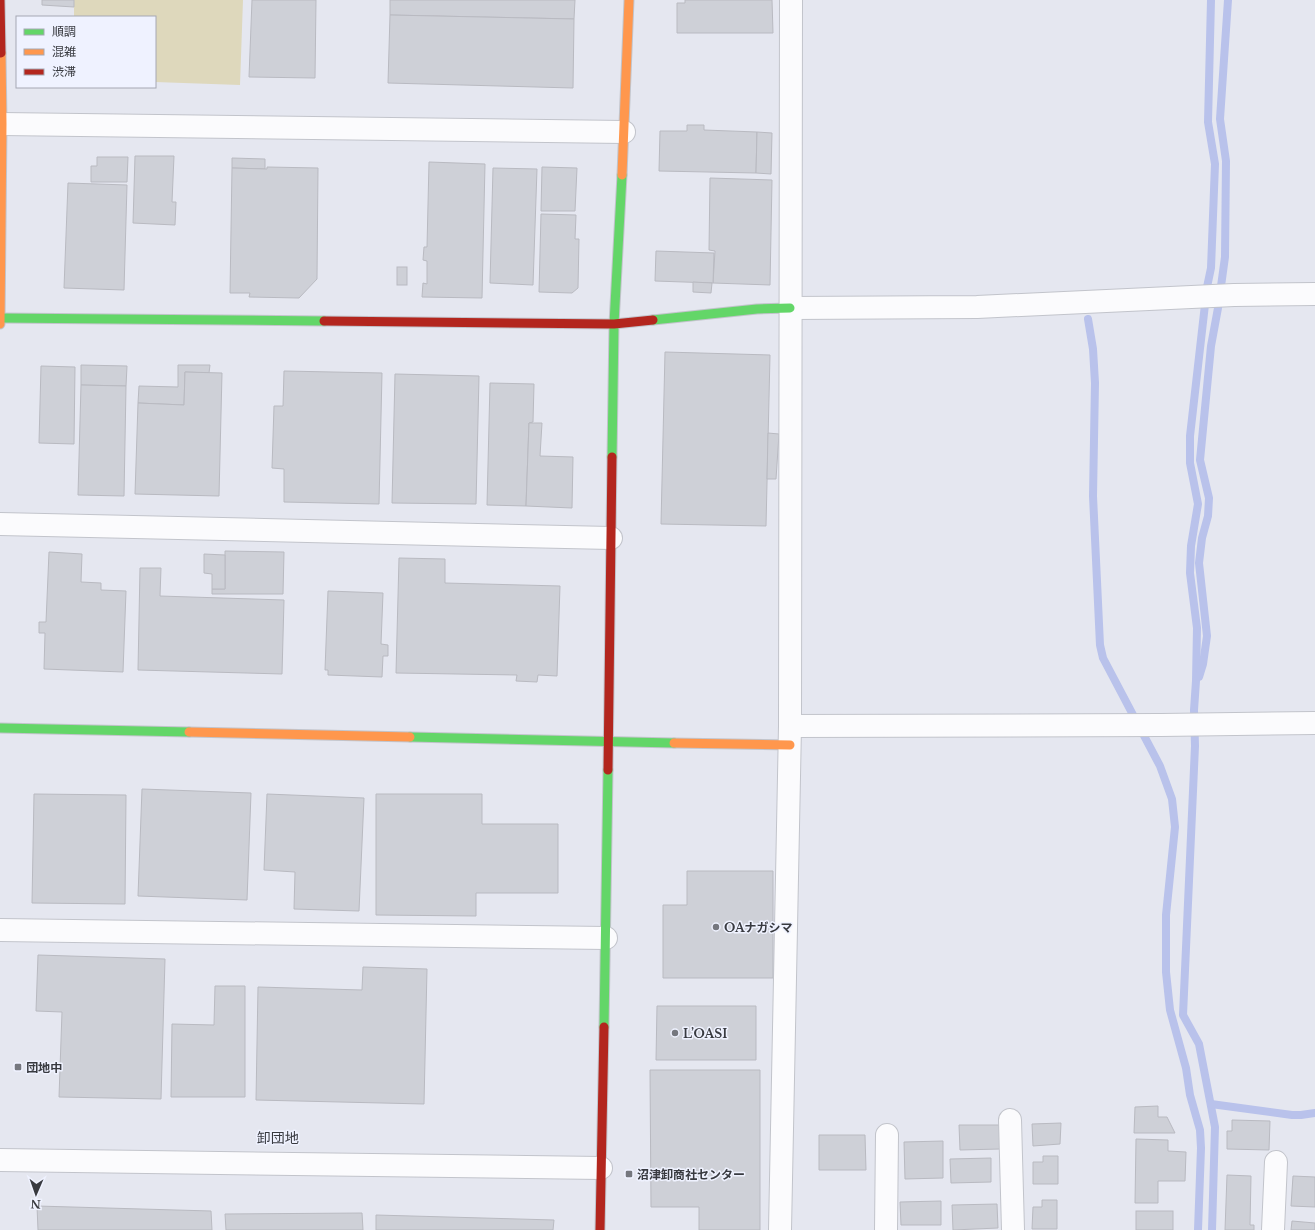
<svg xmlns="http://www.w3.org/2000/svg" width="1315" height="1230" viewBox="0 0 1315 1230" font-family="'Libre Baskerville','Noto Sans JP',serif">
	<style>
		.green { fill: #ded8bc }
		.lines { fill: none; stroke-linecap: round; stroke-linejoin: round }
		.stream { stroke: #b9c2eb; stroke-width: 8 }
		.building { fill: #ced0d7; stroke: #b9bac1 }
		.street-casing { stroke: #c2c4cb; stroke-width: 24 }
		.fast-casing { stroke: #c2c4cb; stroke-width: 11 }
		.slow-casing { stroke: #c2c4cb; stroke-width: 11 }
		.jam-casing { stroke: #c2c4cb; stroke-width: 11 }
		.street { stroke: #fbfbfd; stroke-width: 22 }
		.fast { stroke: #63d668; stroke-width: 9 }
		.slow { stroke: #ff974d; stroke-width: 9 }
		.jam { stroke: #b3261e; stroke-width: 9 }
		.poi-dot { fill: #75777e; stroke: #eff2ff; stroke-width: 1.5 }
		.labels { text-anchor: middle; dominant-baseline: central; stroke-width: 3; stroke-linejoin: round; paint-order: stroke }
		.poi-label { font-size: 12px; font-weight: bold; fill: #383a40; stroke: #eff2ff; text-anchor: start }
		.quarter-label { font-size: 14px; fill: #383a40; stroke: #eff2ff }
	</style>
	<rect width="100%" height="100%" fill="#e5e7f0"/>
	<path class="green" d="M74,0H243L240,85L155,82V17H74Z"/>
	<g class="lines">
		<g class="stream">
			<path d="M1211,0L1208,122L1215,164L1211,268L1207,287L1190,436V463L1198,504L1191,546L1190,573L1197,628L1196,681L1194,710L1195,746L1183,1015L1199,1044L1215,1127L1212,1230"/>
			<path d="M1088,319L1093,349L1095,383L1093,496L1100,645L1103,658L1160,766L1172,799L1175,827L1166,915V972L1170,1010L1186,1068L1190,1095L1200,1130L1201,1148L1198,1230"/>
			<path d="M1199,677L1203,664L1207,636L1199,563L1202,538L1208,516L1209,498L1200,460L1211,346L1218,308L1225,257L1226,161L1220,119L1228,0"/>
			<path d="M1211,1104L1292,1115H1301L1315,1113"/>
		</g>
	</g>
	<g class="building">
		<path d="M42,0H74V7L42,5Z"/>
		<path d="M252,0H316L315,78L249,77Z"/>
		<path d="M390,0H575L574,19L390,15Z"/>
		<path d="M685,0H772L773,33H677V3H685Z"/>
		<path d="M390,15L574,19L573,88L388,83Z"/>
		<path d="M687,125H704V130L757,132L756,173L659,171L660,131H687Z"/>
		<path d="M757,132L772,133L771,174L756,173Z"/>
		<path d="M135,156H174L172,202H176L175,225L133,223Z"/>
		<path d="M97,157H128L127,182H91V166H97Z"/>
		<path d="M232,158L265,159V169L232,168Z"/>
		<path d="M429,162L485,164L482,298L422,297L423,283L427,284V261L423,260L424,247H427Z"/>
		<path d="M267,167L318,168L317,279L299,298L249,297L250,293H230L232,168L267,169Z"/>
		<path d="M542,167L577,168L575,211H541Z"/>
		<path d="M493,168L537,169L533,285L490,283Z"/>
		<path d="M710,178L772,180L770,285L713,283L715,251L709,250Z"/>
		<path d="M68,183L127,185L124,290L64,288Z"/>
		<path d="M541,214L576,215L575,239H579L578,288L572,293L539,292Z"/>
		<path d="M656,251L714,253L713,283L655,281Z"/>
		<rect x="397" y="267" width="10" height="18"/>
		<path d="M693,282L712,283L711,293L693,292Z"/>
		<path d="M665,352L770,355L766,526L661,524Z"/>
		<path d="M81,365L127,366L126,386L81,385Z"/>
		<path d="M178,365H210L209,373L185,372L184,405L138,403L139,386L178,387Z"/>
		<path d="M41,366L75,367L74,444L39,443Z"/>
		<path d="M284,371L382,373L379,504L284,502V469L272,468L274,406H283Z"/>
		<path d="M185,372L222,373L219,496L135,494L138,403L184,405Z"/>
		<path d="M395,374L479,376L476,504L392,503Z"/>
		<path d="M490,383L534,384L533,422L529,423L526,506L487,505Z"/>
		<path d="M81,385L126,386L124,496L78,495Z"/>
		<path d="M529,423H542L540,456L573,457L572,508L526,506Z"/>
		<path d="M768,433L779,434L776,479H767Z"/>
		<path d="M225,551L284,552L283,594H212V589H225Z"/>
		<path d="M49,552L82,554L81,582L101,583V590L126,591L123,672L44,669L45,633H39V622H46Z"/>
		<path d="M204,554L225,555V589H212V574L204,573Z"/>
		<path d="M399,558L445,559V583L560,586L557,676L538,675L537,682L516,681L517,675L396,673Z"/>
		<path d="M140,568H161L160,596L284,600L282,674L138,670Z"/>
		<path d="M328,591L383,593L381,644L388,645V656H383L382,677L328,675V670H325Z"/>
		<path d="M142,789L251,793L247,900L138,896Z"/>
		<path d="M34,794L126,795L125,904L32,903Z"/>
		<path d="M267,794L364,798L359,911L294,909L295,872L264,870Z"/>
		<path d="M376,794H482V824H558V893H476V916L376,915Z"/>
		<path d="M687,871H773V978H663V905H687Z"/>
		<path d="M38,955L165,959L161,1099L59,1097L62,1012L36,1011Z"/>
		<path d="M363,967L427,969L424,1104L256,1100L258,987L362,990Z"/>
		<path d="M215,986H245V1097H171L172,1024L214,1025Z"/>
		<path d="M657,1006H756V1060H656Z"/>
		<path d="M650,1070H760V1230H699V1207H651Z"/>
		<path d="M1158,1106V1117H1167L1175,1133H1134L1135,1107Z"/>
		<path d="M1232,1120L1270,1121L1269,1150L1227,1149V1131H1232Z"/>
		<path d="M1061,1123L1060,1144L1033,1146L1032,1124Z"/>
		<path d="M959,1125H1000V1149L960,1150Z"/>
		<path d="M819,1135H865L866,1170H819Z"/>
		<path d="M1136,1139L1168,1140V1151L1186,1152L1185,1181H1158V1203H1135Z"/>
		<path d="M943,1141V1178L905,1179L904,1142Z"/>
		<path d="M1043,1156H1058V1184H1033V1162H1043Z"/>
		<path d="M991,1158V1182L951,1183L950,1159Z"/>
		<path d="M1227,1175L1251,1176L1250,1225H1254V1230H1225Z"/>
		<path d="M1293,1176L1315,1177V1207L1291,1206Z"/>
		<path d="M1042,1200H1057V1229H1032L1033,1207H1042Z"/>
		<path d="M941,1201V1225H901L900,1202Z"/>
		<path d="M997,1204L998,1228L953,1230L952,1205Z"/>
		<path d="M37,1206L211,1211L212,1230H38Z"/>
		<rect x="1136" y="1211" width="37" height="19"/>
		<path d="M362,1213L363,1230H226L225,1214Z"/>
		<path d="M376,1215L554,1220L553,1230H376Z"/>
		<path d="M1292,1221L1315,1223V1230H1291Z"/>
	</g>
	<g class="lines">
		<g class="street-casing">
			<g id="street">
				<path d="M2,124L624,132"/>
				<path d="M790,308L977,307L1234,295L1315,294"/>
				<path d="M0,524L611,538"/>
				<path d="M790,726L1161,725L1315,723"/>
				<path d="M0,930L606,938"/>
				<path d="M1010,1120L1013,1230"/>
				<path d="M0,1160L601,1168"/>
				<path d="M780,1230L790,726L791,0"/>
				<path d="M886,1230L887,1135"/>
				<path d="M1273,1230L1276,1162"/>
			</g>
		</g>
		<g class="fast-casing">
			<g id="fast">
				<path d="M0,318L324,321"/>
				<path d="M653,320L757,309L790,308"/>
				<path d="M612,457L614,324L622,175"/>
				<path d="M0,728L189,732"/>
				<path d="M410,737L674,743"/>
				<path d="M604,1027L608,770"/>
			</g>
		</g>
		<g class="slow-casing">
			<g id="slow">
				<path d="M622,175L629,0"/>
				<path d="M0,324L2,124L1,53"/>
				<path d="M189,732L410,737"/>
				<path d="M674,743L790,745"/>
			</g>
		</g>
		<g class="jam-casing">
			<g id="jam">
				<path d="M0,0L1,53"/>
				<path d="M324,321L614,324L653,320"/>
				<path d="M608,770L612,457"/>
				<path d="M600,1230L604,1027"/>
			</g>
		</g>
		<use href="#street" class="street"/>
		<use href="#fast" class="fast"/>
		<use href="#slow" class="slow"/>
		<use href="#jam" class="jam"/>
	</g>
	<g class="poi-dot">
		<circle cx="716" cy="927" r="4"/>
		<circle cx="675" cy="1033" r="4"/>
		<rect x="14" y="1063" width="8" height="8" rx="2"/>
		<rect x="625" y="1170" width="8" height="8" rx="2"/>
	</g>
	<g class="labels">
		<g class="poi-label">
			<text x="724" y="927">OAナガシマ</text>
			<text x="683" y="1033">L’OASI</text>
			<text x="26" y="1067">団地中</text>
			<text x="637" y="1174">沼津卸商社センター</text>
		</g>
		<g class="quarter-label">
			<text x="278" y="1138">卸団地</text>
		</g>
	</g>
	<rect x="16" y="16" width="140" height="72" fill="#eff2ff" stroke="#a6a8b3"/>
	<rect x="24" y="29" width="20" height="6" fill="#63d668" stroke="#a6a8b3"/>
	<text x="52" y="36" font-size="12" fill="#383a40">順調</text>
	<rect x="24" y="49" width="20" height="6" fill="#ff974d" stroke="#a6a8b3"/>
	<text x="52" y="56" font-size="12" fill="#383a40">混雑</text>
	<rect x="24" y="69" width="20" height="6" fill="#b3261e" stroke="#a6a8b3"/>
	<text x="52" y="76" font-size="12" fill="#383a40">渋滞</text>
	<g transform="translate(36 1194) rotate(182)" stroke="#eff2ff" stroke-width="3" paint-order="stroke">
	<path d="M0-3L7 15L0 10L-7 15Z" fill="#383a40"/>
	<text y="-6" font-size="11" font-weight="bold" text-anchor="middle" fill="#383a40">N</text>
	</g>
</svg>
